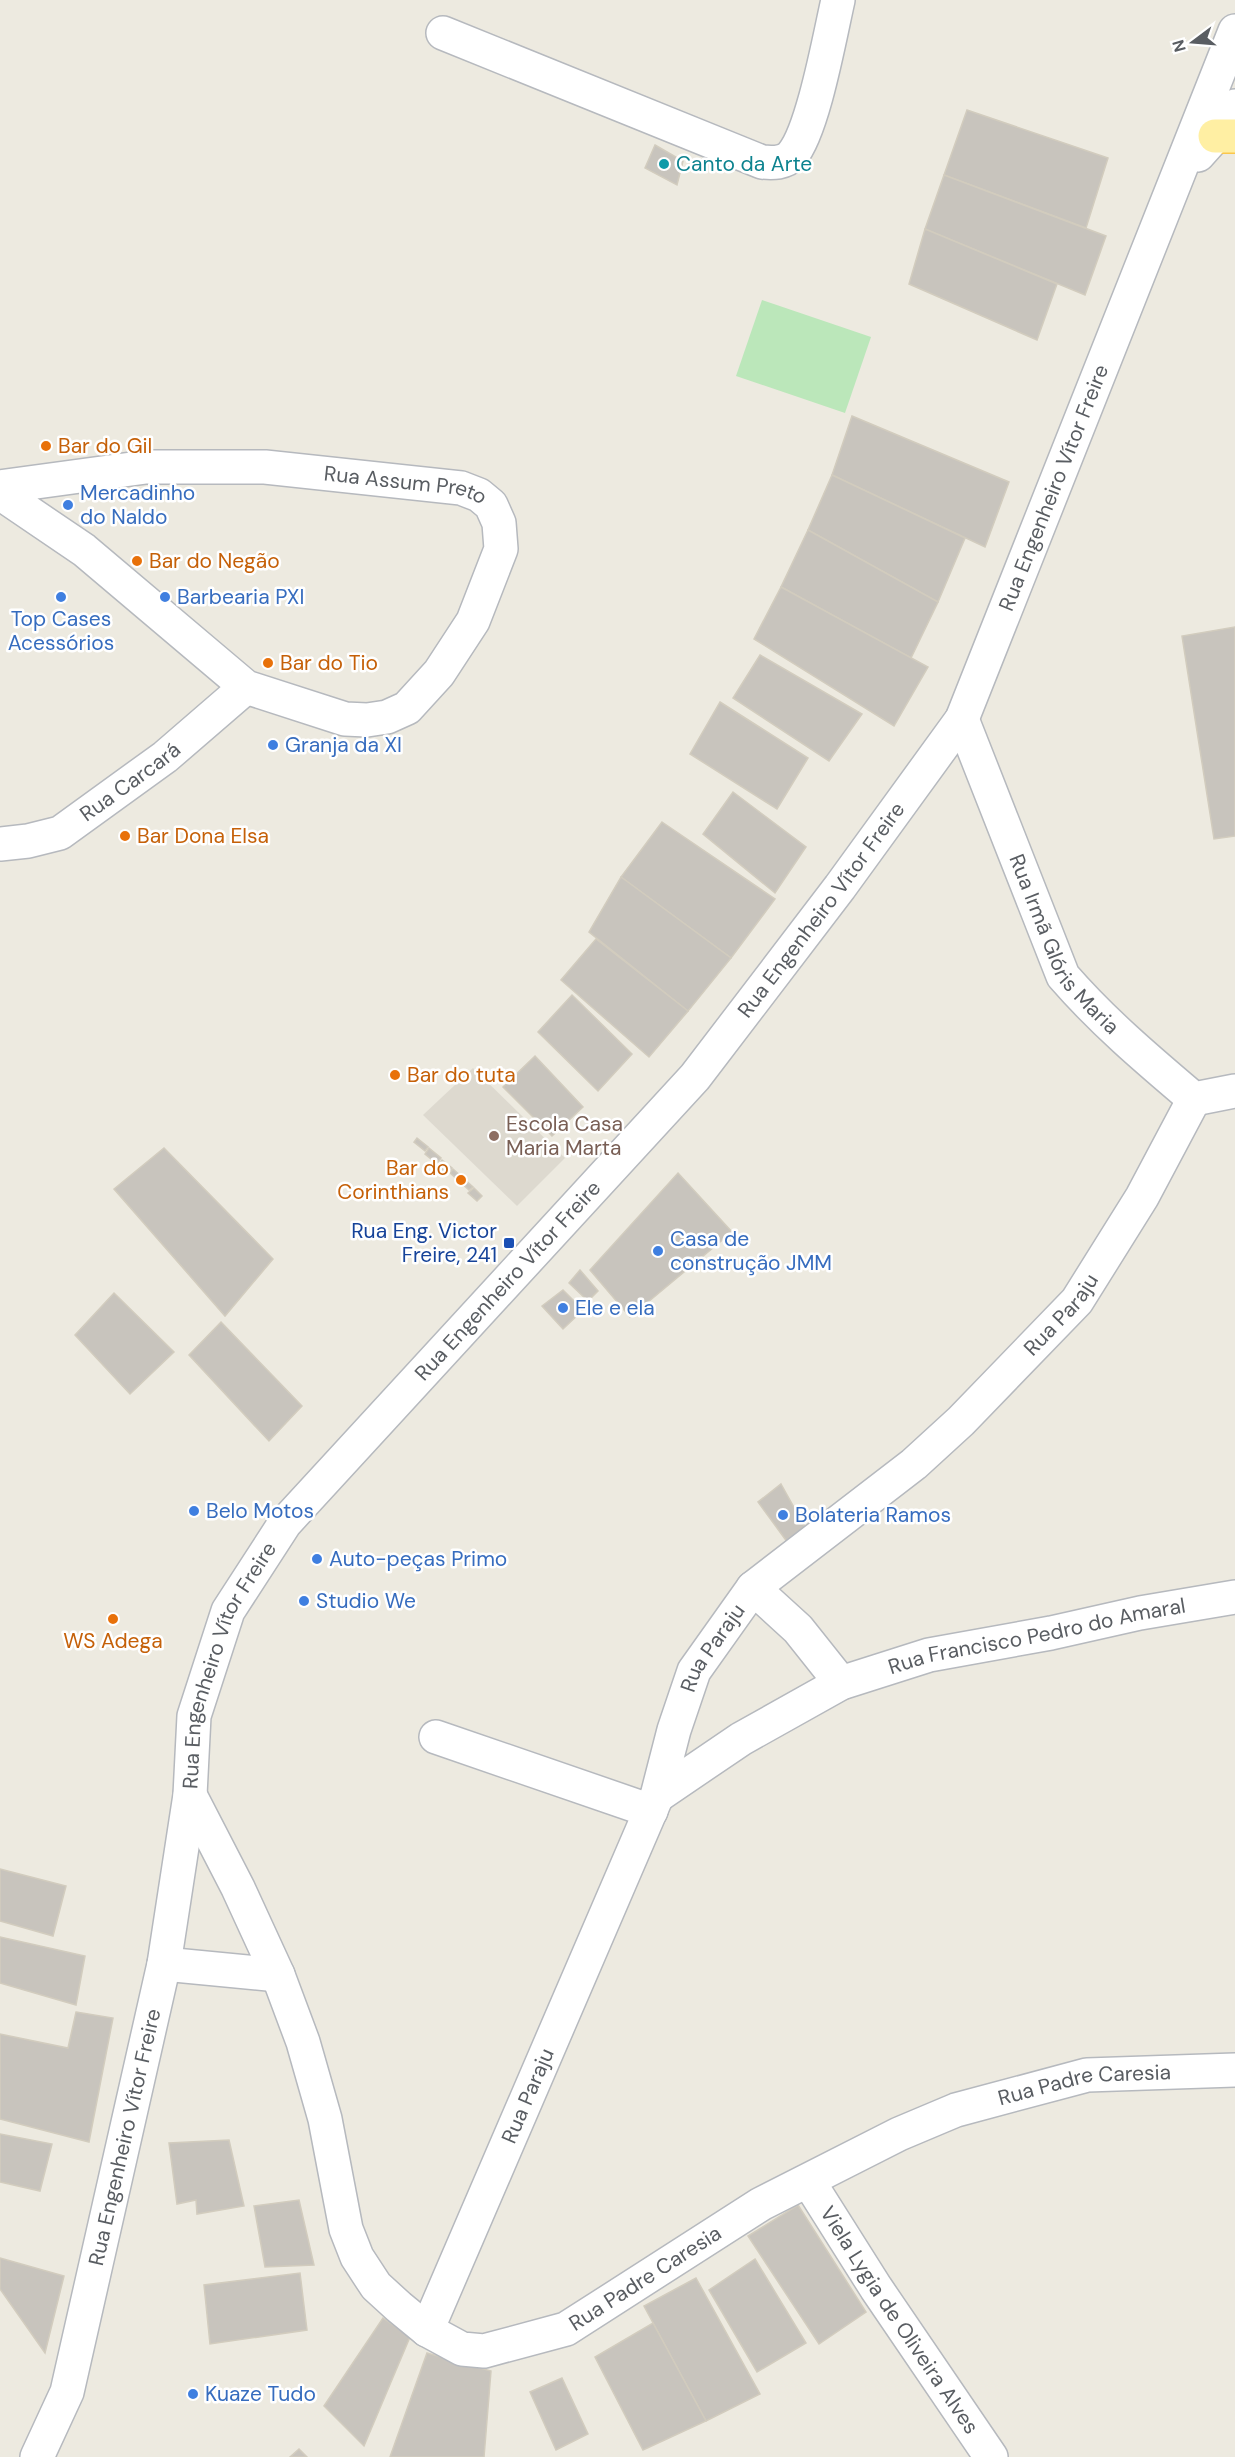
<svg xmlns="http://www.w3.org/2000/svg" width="1235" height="2457" viewBox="0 0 1235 2457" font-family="'DM Sans',sans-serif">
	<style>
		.education { fill: #ddd9cf }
		.green { fill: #bbe7ba }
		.building { fill: #c8c4bd; stroke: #d2ccbe; stroke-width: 1.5 }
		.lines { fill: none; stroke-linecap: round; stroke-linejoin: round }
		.minor-casing { stroke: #b6b9be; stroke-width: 36 }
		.major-casing { stroke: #fbc74c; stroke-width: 36 }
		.minor { stroke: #fff; stroke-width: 33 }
		.major { stroke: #ffefa3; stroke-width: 33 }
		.culture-dot { fill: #0f9aa8; stroke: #fff; stroke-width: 2 }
		.food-dot { fill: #e8710a; stroke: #fff; stroke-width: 2 }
		.shop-dot { fill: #3f7fe0; stroke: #fff; stroke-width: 2 }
		.education-dot { fill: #8d6e63; stroke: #fff; stroke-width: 2 }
		.transit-dot { fill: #1a4fb4; stroke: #fff; stroke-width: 2 }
		.labels { text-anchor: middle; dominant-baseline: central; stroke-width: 5; stroke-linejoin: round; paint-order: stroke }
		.culture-label { font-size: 21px; fill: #0d838f; stroke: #fff; text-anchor: start }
		.food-label { font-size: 21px; fill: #c56008; stroke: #fff; text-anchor: start }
		.street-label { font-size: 21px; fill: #595d62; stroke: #fff }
		.shop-label { font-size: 21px; fill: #366cbe; stroke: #fff; text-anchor: start }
		.education-label { font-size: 21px; fill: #785e54; stroke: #fff; text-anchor: start }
		.transit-label { font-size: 21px; fill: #164399; stroke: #fff; text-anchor: end }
	</style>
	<rect width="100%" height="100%" fill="#edeae0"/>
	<path class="education" d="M473,1068L565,1158L517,1206L423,1115Z"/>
	<path class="green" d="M762,300L871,337L845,413L736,376Z"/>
	<g class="building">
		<path d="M967,110L1108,158L1086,228L944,175Z"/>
		<path d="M655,145L683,161L677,185L645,168Z"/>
		<path d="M944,175L1106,236L1085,295L925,229Z"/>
		<path d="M925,229L1057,284L1037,340L909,284Z"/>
		<path d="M852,416L1009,482L985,547L832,475Z"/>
		<path d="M832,475L965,538L938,602L808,530Z"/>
		<path d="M808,530L938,602L911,658L781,587Z"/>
		<path d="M781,587L928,667L894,726L754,639Z"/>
		<path d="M1235,627V836L1214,839L1182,636Z"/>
		<path d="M760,655L862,714L829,761L733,698Z"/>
		<path d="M720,702L808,758L777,809L690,754Z"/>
		<path d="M733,792L806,847L775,893L703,834Z"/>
		<path d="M662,822L775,899L731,958L621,877Z"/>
		<path d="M621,877L731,958L688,1011L589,932Z"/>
		<path d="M596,939L688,1011L649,1057L561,980Z"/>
		<path d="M572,995L632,1054L598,1091L538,1032Z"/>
		<path d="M535,1056L583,1107L552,1136L503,1087Z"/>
		<path d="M417,1138L428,1147L425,1151L414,1142Z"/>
		<path d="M164,1148L273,1259L225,1316L114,1189Z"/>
		<path d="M429,1148L441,1158L437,1164L425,1154Z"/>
		<path d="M442,1160L452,1168L448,1174L438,1166Z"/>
		<path d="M453,1169L473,1187L469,1190L450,1173Z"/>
		<path d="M678,1173L732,1232L630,1317L590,1270Z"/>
		<path d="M474,1188L482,1196L477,1201L468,1193Z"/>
		<path d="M580,1270L598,1291L588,1301L569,1283Z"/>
		<path d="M563,1290L583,1310L563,1329L542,1306Z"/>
		<path d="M114,1293L174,1352L130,1394L75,1335Z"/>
		<path d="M221,1322L302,1406L269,1441L189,1355Z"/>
		<path d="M781,1484L805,1527L788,1543L758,1502Z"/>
		<path d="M0,1869L66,1886L53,1936L0,1921Z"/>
		<path d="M0,1937L85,1956L76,2005L0,1983Z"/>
		<path d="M76,2012L113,2018L89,2142L0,2119V2034L68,2048Z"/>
		<path d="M0,2134L52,2144L40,2191L0,2182Z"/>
		<path d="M229,2140L244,2206L197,2214L196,2200L177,2204L169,2143Z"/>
		<path d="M299,2200L314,2265L265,2267L254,2206Z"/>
		<path d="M798,2205L866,2312L819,2344L748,2236Z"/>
		<path d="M0,2258L64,2276L45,2353L0,2289Z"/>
		<path d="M755,2259L806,2343L757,2372L709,2290Z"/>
		<path d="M300,2273L307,2330L210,2344L204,2285Z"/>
		<path d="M696,2278L760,2394L706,2421L644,2306Z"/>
		<path d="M383,2318L410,2337L364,2446L324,2406Z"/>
		<path d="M653,2323L706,2421L643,2450L595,2357Z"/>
		<path d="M427,2353L491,2371L484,2457H390Z"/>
		<path d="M562,2378L588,2434L556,2450L530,2392Z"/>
		<path d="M299,2449L307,2457H290Z"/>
	</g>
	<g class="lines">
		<g class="minor-casing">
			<g id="minor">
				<path d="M443,33L762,162C773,163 785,163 792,155C813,131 830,35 838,0"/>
				<path d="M1198,155L1215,136L1235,106"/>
				<path id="s1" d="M0,487L146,467H265L461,488L479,495L491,505L499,523L501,549L473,621L439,673L407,708L387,717L367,720L345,719L246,687L84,550L0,493"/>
				<path id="s2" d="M962,719L1063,976C1103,1022 1148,1060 1194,1099L1235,1091"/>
				<path id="s3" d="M0,844L28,841L60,833L165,757L246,687"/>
				<path d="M753,1588L798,1629L841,1683"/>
				<path d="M436,1737L651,1811"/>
				<path id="s4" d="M190,1795L238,1888L278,1975L303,2042L325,2119L346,2229L357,2257L376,2286L399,2307L427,2330L462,2349L484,2351L566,2329L761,2204L899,2134L956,2110L1087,2075L1235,2070"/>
				<path id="s5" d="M657,1796L741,1739L841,1683L929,1655L1051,1633L1140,1613L1235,1597"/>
				<path d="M164,1964L278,1975"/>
				<path id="s6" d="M809,2182L876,2288L991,2457"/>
				<path id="s7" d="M427,2330L657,1796L674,1730L694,1671L753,1588L914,1464L961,1421L1077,1301L1142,1197L1194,1099"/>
				<path id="s8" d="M37,2457L67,2392L164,1964L190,1795L194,1716L228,1611L285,1523L695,1077L840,887L962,719L1235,31"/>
			</g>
		</g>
		<g class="major-casing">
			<path id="major" d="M1215,136H1235"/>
		</g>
		<use href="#minor" class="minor"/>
		<use href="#major" class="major"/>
	</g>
	<circle class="culture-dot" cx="664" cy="164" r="6"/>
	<g class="food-dot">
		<circle cx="46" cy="446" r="6"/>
		<circle cx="137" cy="561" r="6"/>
		<circle cx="268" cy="663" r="6"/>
		<circle cx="125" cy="836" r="6"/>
		<circle cx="395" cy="1075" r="6"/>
		<circle cx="461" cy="1180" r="6"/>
		<circle cx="113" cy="1619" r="6"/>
	</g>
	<g class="shop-dot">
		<circle cx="68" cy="505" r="6"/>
		<circle cx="61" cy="597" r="6"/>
		<circle cx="165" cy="597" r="6"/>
		<circle cx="273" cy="745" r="6"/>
		<circle cx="658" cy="1251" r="6"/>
		<circle cx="563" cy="1308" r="6"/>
		<circle cx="194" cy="1511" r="6"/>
		<circle cx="783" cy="1515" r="6"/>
		<circle cx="317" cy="1559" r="6"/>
		<circle cx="304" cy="1601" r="6"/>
		<circle cx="193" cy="2394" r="6"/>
	</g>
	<circle class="education-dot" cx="494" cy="1136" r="6"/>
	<rect class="transit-dot" x="503" y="1237" width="12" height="12" rx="3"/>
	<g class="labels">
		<g class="culture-label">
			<text x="676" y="164">Canto da Arte</text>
		</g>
		<g class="food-label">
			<text x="58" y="446">Bar do Gil</text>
			<text x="149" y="561">Bar do Negão</text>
			<text x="280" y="663">Bar do Tio</text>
			<text x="137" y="836">Bar Dona Elsa</text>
			<text x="407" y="1075">Bar do tuta</text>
			<text x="449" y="1168" text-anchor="end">Bar do<tspan x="449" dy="24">Corinthians</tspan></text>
			<text x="113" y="1641" text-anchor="middle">WS Adega</text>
		</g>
		<g class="street-label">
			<text stroke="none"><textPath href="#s8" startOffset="2277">Rua Engenheiro Vítor Freire</textPath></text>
			<text stroke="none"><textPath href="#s1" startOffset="408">Rua Assum Preto</textPath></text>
			<text stroke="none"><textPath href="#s3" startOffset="148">Rua Carcará</textPath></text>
			<text stroke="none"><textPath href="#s8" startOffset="1791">Rua Engenheiro Vítor Freire</textPath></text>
			<text stroke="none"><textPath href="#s2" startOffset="249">Rua Irmã Glóris Maria</textPath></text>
			<text stroke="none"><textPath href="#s8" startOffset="1305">Rua Engenheiro Vítor Freire</textPath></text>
			<text stroke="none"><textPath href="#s7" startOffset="1227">Rua Paraju</textPath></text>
			<text stroke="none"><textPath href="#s5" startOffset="418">Rua Francisco Pedro do Amaral</textPath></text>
			<text stroke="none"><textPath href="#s7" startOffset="741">Rua Paraju</textPath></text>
			<text stroke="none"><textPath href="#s8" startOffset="819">Rua Engenheiro Vítor Freire</textPath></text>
			<text stroke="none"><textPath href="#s4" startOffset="1323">Rua Padre Caresia</textPath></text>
			<text stroke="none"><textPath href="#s7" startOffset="255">Rua Paraju</textPath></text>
			<text stroke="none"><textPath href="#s8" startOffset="333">Rua Engenheiro Vítor Freire</textPath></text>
			<text stroke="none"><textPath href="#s4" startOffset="837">Rua Padre Caresia</textPath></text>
			<text stroke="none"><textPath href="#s6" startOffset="165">Viela Lygia de Oliveira Alves</textPath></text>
		</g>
		<g class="shop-label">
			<text x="80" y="493">Mercadinho<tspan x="80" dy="24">do Naldo</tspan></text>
			<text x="177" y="597">Barbearia PXI</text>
			<text x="61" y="619" text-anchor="middle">Top Cases<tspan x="61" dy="24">Acessórios</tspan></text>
			<text x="285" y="745">Granja da XI</text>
			<text x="670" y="1239">Casa de<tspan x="670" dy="24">construção JMM</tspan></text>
			<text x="575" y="1308">Ele e ela</text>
			<text x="206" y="1511">Belo Motos</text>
			<text x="795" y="1515">Bolateria Ramos</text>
			<text x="329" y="1559">Auto-peças Primo</text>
			<text x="316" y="1601">Studio We</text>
			<text x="205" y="2394">Kuaze Tudo</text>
		</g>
		<g class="education-label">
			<text x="506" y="1124">Escola Casa<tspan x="506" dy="24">Maria Marta</tspan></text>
		</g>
		<g class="transit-label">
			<text x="497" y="1231">Rua Eng. Victor<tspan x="497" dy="24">Freire, 241</tspan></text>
		</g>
	</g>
	<g transform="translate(1193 42) rotate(254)" stroke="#ffffff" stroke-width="4.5" paint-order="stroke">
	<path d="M0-4.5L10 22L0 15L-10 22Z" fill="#595d62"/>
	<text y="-9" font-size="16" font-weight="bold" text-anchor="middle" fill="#595d62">N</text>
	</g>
</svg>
